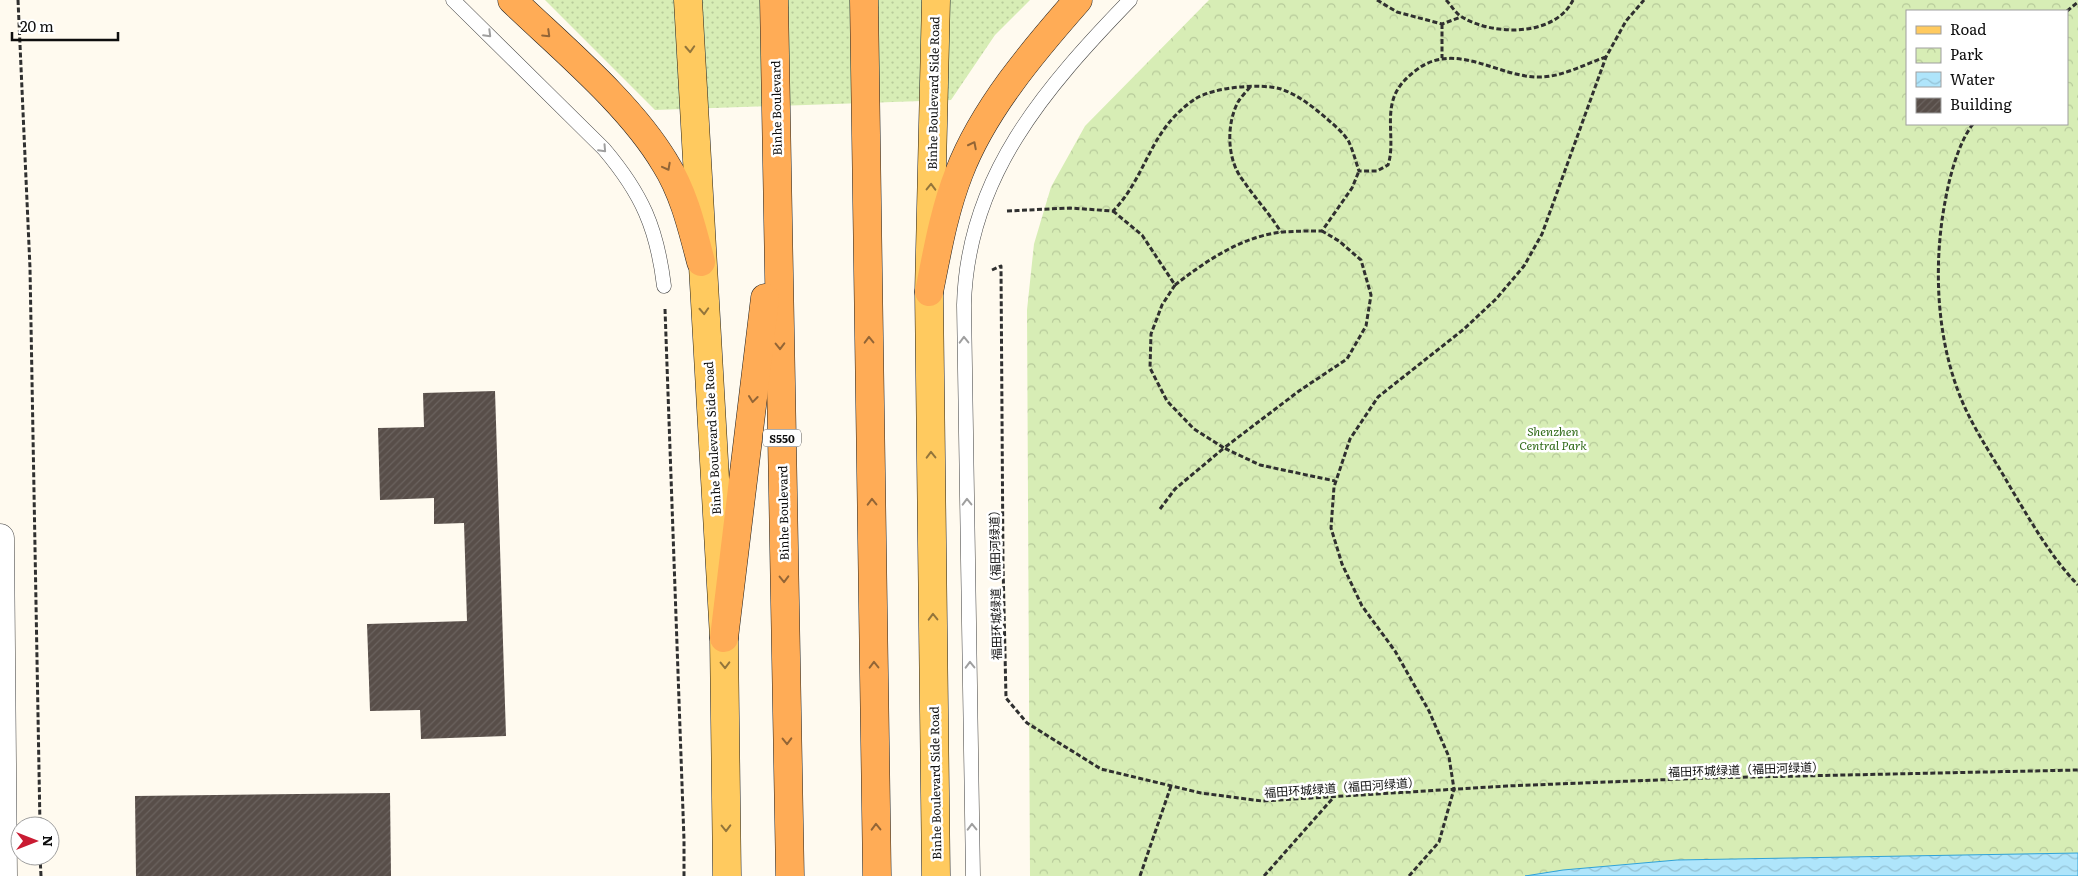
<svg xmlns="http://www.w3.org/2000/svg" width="2078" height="876" viewBox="0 0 2078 876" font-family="Literata,'Noto Sans SC',serif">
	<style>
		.grass { fill: url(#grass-dots) }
		.park { fill: url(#park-crowns); fill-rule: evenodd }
		.water { fill: url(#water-waves); stroke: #30a3d8 }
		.building { fill: url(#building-hatch) }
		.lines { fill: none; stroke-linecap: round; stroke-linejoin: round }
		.service-casing { stroke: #414141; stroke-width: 15 }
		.tertiary-casing { stroke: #414141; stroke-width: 29 }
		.primary-casing { stroke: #1f1f1f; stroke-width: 29 }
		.trunk-casing { stroke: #1f1f1f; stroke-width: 29 }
		.path { stroke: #303030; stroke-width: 3; stroke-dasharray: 5 2.5; stroke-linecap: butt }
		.service { stroke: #fff; stroke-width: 14 }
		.tertiary { stroke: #fff; stroke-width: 28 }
		.primary { stroke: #ffca5f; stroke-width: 28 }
		.trunk { stroke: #ffac56; stroke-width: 28 }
		.oneway { stroke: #9f9f9f }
		.oneway2 { stroke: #936536 }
		.oneway3 { stroke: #93753b }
		.labels { text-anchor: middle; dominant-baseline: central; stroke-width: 5; stroke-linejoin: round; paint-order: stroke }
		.shield { fill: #fff; stroke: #565656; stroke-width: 1 }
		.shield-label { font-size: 11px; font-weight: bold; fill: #0e0e0e }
		.street-label { font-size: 12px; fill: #0e0e0e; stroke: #fff }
		.park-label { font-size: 12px; font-style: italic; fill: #316b19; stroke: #fff }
	</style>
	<defs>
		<pattern id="grass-dots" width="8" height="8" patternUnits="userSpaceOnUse" patternTransform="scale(1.25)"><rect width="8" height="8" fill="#d7edb5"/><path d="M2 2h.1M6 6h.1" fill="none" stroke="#b7ca9a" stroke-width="1.8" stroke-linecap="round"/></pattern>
		<pattern id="park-crowns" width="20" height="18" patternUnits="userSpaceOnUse" patternTransform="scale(1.25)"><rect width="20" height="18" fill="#d7edb5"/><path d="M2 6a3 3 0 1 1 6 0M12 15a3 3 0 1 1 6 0" fill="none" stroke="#b7ca9a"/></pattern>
		<pattern id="water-waves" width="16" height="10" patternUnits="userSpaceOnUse" patternTransform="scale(1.25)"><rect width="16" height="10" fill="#afe5fb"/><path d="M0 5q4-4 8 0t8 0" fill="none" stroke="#95c3d6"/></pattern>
		<pattern id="building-hatch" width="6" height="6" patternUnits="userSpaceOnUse" patternTransform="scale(1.25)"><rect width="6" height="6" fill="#584e49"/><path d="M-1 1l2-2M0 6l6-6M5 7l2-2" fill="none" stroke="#6b635f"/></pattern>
	</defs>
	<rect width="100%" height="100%" fill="#fffaef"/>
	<path class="grass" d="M545,0H1030L995,35L951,100L655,110Z"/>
	<path class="park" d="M1209,0H2078V876H1030L1027,310L1034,244L1051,187L1085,126ZM1907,11H2067V124H1907Z"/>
	<path class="water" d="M2078,853V876H1525L1563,870L1677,860Z"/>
	<g class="building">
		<path d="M495,391L506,736L421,739L420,710L370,711L367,624L467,621L464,523L434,524V498L380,500L378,428L424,427L423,393Z"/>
		<path d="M390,793L391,876H136L135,796Z"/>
	</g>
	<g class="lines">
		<g class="service-casing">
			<g id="service">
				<path d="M453,0L604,149C642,194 657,228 664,286"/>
				<path d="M973,876L964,305C967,177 1045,88 1130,0"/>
			</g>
		</g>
		<g class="tertiary-casing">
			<path id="tertiary" d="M0,538L3,876"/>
		</g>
		<g class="primary-casing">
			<g id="primary">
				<path d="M688,0L724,638L727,876"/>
				<path d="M936,0L929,292L936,876"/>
			</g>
		</g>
		<g class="trunk-casing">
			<g id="trunk">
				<path d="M512,0C562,48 630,104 665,163C684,193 692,228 701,262"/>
				<path d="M774,0L790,876"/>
				<path d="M864,0L877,876"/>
				<path d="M929,292C937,252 944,211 959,173C983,110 1034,50 1078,0"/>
				<path d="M724,638L765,298"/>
			</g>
		</g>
		<g class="path">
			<path d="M18,0L30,268L40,826"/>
			<path d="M1377,0L1397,12L1442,24L1461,17"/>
			<path d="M1446,0C1451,5 1456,14 1462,17C1493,36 1555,37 1573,0"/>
			<path d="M2067,11L2078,2"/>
			<path d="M1442,24V58"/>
			<path d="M1250,87C1246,92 1241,97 1238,102C1226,125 1227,159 1242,179C1255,198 1269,213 1281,232"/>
			<path d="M1973,124C1958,143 1949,179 1945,202C1932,271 1937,353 1969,416C1981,440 1996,462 2009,485C2030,520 2050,556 2078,585"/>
			<path d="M1007,211L1070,208L1113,211C1142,182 1149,140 1178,113C1183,108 1189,103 1195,99C1213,87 1261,83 1281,89C1298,95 1312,106 1326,118C1333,124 1344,133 1349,142C1353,151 1356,162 1359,171H1377L1388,165C1395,144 1386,119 1394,97C1398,86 1406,78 1415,71C1455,39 1498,78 1540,77C1562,77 1585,64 1606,57"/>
			<path d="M1113,211L1142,235L1175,285C1206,261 1242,236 1283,232C1296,231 1309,231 1322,231L1352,188L1359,171"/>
			<path d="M992,270L1001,266L1003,564L1006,698L1027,723L1101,769L1201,793L1262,801L1507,786L1706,778L2078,770"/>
			<path d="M1175,285L1162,305L1151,334L1150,368L1167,401L1194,429L1224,448L1299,391L1347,359L1366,326L1371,295L1361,260L1339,241L1322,231"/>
			<path d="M665,309L684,840V876"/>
			<path d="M1160,509L1175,489L1224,448L1260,465L1335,481"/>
			<path d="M40,856L41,876"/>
			<path d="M1140,876L1171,786"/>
			<path d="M1264,876L1333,798"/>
			<path d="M1409,876L1439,842L1454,789L1449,757L1429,711L1395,651L1362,606L1342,564L1331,528L1334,487L1350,439L1378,397L1464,329L1496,299L1524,266L1542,234L1606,57L1626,21L1644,0"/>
		</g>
		<use href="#service" class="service"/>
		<use href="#tertiary" class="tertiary"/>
		<use href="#primary" class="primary"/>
		<use href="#trunk" class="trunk"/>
	</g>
	<defs><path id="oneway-chevron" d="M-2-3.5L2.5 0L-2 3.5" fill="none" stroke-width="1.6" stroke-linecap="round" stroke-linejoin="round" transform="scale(1.25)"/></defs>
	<g class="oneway">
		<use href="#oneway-chevron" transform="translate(488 34) rotate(45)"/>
		<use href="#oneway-chevron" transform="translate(603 149) rotate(47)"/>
		<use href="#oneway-chevron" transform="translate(964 340) rotate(-91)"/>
		<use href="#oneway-chevron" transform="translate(967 502) rotate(-91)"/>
		<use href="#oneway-chevron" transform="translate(970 665) rotate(-91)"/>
		<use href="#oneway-chevron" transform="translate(972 827) rotate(-91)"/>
	</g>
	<g class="oneway2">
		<use href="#oneway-chevron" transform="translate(547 34) rotate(44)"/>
		<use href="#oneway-chevron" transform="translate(973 145) rotate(-63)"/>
		<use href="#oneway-chevron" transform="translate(667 167) rotate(62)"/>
		<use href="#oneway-chevron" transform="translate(869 340) rotate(-91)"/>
		<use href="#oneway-chevron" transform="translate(780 346) rotate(89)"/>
		<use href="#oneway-chevron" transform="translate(753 399) rotate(97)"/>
		<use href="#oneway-chevron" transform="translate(872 502) rotate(-91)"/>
		<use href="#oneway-chevron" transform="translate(784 579) rotate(89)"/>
		<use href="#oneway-chevron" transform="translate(874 665) rotate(-91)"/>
		<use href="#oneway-chevron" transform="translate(787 741) rotate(89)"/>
		<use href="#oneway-chevron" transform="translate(876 827) rotate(-91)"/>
	</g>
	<g class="oneway3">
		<use href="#oneway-chevron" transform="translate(690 49) rotate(87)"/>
		<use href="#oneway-chevron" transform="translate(931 187) rotate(-89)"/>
		<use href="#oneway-chevron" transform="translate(704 311) rotate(87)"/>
		<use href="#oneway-chevron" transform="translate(931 455) rotate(-91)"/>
		<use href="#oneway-chevron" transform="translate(933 617) rotate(-91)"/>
		<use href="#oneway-chevron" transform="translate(725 665) rotate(89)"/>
		<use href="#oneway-chevron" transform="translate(726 828) rotate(89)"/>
	</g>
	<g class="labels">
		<rect class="shield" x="763" y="429.5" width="38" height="17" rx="4"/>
		<g class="shield-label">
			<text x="782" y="438">S550</text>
		</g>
		<g class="street-label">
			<text transform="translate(933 93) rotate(-89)">Binhe Boulevard Side Road</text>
			<text transform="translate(776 108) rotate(-91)">Binhe Boulevard</text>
			<text transform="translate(712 438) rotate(-93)">Binhe Boulevard Side Road</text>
			<text transform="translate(783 513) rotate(-91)">Binhe Boulevard</text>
			<text transform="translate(995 582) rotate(-91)">福田环城绿道（福田河绿道）</text>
			<text transform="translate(1746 769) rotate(-2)">福田环城绿道（福田河绿道）</text>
			<text transform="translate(935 783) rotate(-91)">Binhe Boulevard Side Road</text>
			<text transform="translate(1342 787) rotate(-4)">福田环城绿道（福田河绿道）</text>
		</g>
		<g class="park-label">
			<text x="1553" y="431">Shenzhen<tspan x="1553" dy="14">Central Park</tspan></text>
		</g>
	</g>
	<rect x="1906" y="10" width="162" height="115" fill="#ffffff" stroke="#9f9f9f"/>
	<rect x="1916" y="26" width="25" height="8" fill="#ffca5f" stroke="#9f9f9f"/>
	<text x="1950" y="35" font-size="15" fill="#0e0e0e">Road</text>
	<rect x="1916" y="48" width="25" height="15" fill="url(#park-crowns)" stroke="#9f9f9f"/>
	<text x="1950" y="60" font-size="15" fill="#0e0e0e">Park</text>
	<rect x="1916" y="72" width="25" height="15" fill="url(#water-waves)" stroke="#9f9f9f"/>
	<text x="1950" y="85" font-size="15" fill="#0e0e0e">Water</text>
	<rect x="1916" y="98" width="25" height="15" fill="url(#building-hatch)" stroke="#9f9f9f"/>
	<text x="1950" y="110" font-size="15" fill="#0e0e0e">Building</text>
	<g transform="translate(35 841) rotate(90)"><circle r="24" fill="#ffffff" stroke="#9f9f9f"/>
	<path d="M0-4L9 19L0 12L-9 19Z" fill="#c91b32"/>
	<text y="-8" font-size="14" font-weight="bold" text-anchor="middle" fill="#0e0e0e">N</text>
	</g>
	<path d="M12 32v8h106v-8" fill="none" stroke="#0e0e0e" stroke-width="2.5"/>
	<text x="20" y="32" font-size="15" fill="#0e0e0e" stroke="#ffffff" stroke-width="4" paint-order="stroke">20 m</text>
</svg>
